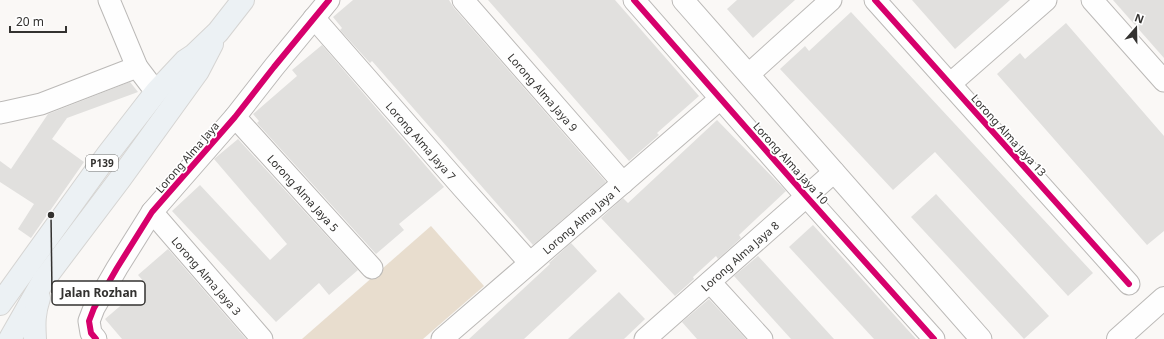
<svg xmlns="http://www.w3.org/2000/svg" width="1164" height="339" viewBox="0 0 1164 339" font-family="'Noto Sans',sans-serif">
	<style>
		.green { fill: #e8ddce }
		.building { fill: #e1e0de }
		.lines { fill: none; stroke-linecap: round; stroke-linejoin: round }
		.minor-casing { stroke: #bbb9b7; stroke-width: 23 }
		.tertiary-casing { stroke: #bbb9b7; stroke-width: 24 }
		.primary-casing { stroke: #d5d4d2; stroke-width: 24 }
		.minor { stroke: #fefefe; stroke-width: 21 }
		.tertiary { stroke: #fefefe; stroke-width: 22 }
		.primary { stroke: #ecf1f4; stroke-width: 22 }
		.cycleway-casing { stroke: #fff; stroke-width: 8 }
		.cycleway { stroke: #d6006c; stroke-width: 6 }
		.labels { text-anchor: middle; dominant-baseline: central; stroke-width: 3.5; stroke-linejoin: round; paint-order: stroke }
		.shield { fill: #fff; stroke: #70706e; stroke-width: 1 }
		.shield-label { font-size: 10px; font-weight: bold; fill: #333230 }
		.street-label { font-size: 11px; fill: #333230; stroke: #fff }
		.leader { fill: none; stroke: #333230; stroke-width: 1.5 }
		.callout-dot { fill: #333230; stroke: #fff; stroke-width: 1.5 }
		.callout { fill: #fff; stroke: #333230; stroke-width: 1.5 }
		.callout-label { font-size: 12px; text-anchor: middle; font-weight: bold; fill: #333230 }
	</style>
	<rect width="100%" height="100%" fill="#faf8f6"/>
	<path class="green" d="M431,226L484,286L423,339H302Z"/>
	<g class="building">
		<path d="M353,0H449L454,8L606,182L533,245L372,61L370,63L340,30L342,28L333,17Z"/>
		<path d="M488,0H615L699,96L657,133L659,135L629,161Z"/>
		<path d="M737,0H795L753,38L727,9Z"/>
		<path d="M912,0H1010L955,49Z"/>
		<path d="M1113,0H1164V58Z"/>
		<path d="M851,12L1093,273L1068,296L935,152L893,190L780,69L805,46L809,51Z"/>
		<path d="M1066,23L1164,136V231L1147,245L997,74L1020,53L1025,59Z"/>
		<path d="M322,45L444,187L399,224L404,230L376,254L257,123L259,121L253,114L297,76L292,70Z"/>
		<path d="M130,82L138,92L67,118L52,139L84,162L31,238L18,229L34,204L0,182V161L11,169L48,114Z"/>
		<path d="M717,120L786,191L739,235L741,238L718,259L716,256L693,277L694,279L675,296L601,218L623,198L628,203Z"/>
		<path d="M238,139L358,270L329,295L319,283L276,322L172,211L200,185L270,260L287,244L214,159Z"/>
		<path d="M936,194L1049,316L1024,339L911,217Z"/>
		<path d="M813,225L916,339H874L789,247Z"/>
		<path d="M571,243L597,271L524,339H469L550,264L549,263Z"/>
		<path d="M168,249L246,339H122L105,319L146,284L138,275Z"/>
		<path d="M758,256L834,339H791L734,276Z"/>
		<path d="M619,292L645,319L624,339H568Z"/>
		<path d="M709,299L746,339H697L682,322Z"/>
	</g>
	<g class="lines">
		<g class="minor-casing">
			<g id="minor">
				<path d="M109,0L137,67L156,92"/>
				<path id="s1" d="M463,0L623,183"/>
				<path d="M634,0L806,196L934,339"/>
				<path d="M683,0L981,339"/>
				<path d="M875,0L1129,284"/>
				<path d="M1092,0L1164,81"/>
				<path id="s2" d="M314,18L462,187L530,263"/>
				<path d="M749,74L831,0"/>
				<path d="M950,84L1046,0"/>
				<path d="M0,113L5,112L41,104L137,67"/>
				<path id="s3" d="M235,117L372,268"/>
				<path id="s4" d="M152,212L262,339"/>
				<path d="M710,282L762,339"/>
				<path d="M96,339L91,333L89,321L94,308L117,268L152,212L235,117L274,67L329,0"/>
				<path id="s5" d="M442,339L720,99"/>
				<path id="s6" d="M645,339L834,172"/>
			</g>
		</g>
		<g class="tertiary-casing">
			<path id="tertiary" d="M1118,339L1164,298"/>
		</g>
		<g class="primary-casing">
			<g id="primary">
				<path d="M0,304L108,154L156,92L185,61L194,55L218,32L243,0"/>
				<path d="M10,339L43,281L120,179L198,71L212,44"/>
				<path d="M35,339C34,323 34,313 39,298"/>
			</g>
		</g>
		<use href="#minor" class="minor"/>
		<use href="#tertiary" class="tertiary"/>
		<use href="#primary" class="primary"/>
		<g class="cycleway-casing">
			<g id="cycleway">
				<path d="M634,0L806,196L934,339"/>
				<path d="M875,0L1129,284"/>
				<path d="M96,339L91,333L89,321L94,308L117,268L152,212L235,117L274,67L329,0"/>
			</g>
		</g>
		<use href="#cycleway" class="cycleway"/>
	</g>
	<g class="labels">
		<rect class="shield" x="86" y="155" width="32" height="16" rx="3"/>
		<g class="shield-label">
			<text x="102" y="163">P139</text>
		</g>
		<g class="street-label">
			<text stroke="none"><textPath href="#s1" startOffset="122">Lorong Alma Jaya 9</textPath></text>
			<text transform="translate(1009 135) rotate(48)">Lorong Alma Jaya 13</text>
			<text stroke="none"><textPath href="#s2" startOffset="163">Lorong Alma Jaya 7</textPath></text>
			<text transform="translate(187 157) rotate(-49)">Lorong Alma Jaya</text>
			<text transform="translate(791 163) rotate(48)">Lorong Alma Jaya 10</text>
			<text stroke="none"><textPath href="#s3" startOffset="102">Lorong Alma Jaya 5</textPath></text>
			<text stroke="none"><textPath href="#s5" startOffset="184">Lorong Alma Jaya 1</textPath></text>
			<text stroke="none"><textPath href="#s6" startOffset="126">Lorong Alma Jaya 8</textPath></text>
			<text stroke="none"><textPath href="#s4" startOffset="84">Lorong Alma Jaya 3</textPath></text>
		</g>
	</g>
	<path class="leader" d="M51 215L52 293"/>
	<circle class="callout-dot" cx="51" cy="215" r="4"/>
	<rect class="callout" x="52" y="281" width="93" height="24" rx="4"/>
	<g class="callout-label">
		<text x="99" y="297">Jalan Rozhan</text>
	</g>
	<g transform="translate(1136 28) rotate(20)" stroke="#ffffff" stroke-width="3" paint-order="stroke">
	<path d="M0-3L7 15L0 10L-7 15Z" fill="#333230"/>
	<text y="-6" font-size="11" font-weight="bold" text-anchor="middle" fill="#333230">N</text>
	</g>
	<path d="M10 26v6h56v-6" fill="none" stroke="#333230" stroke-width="2"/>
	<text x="16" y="26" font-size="12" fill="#333230" stroke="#ffffff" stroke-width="3" paint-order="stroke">20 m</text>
</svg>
